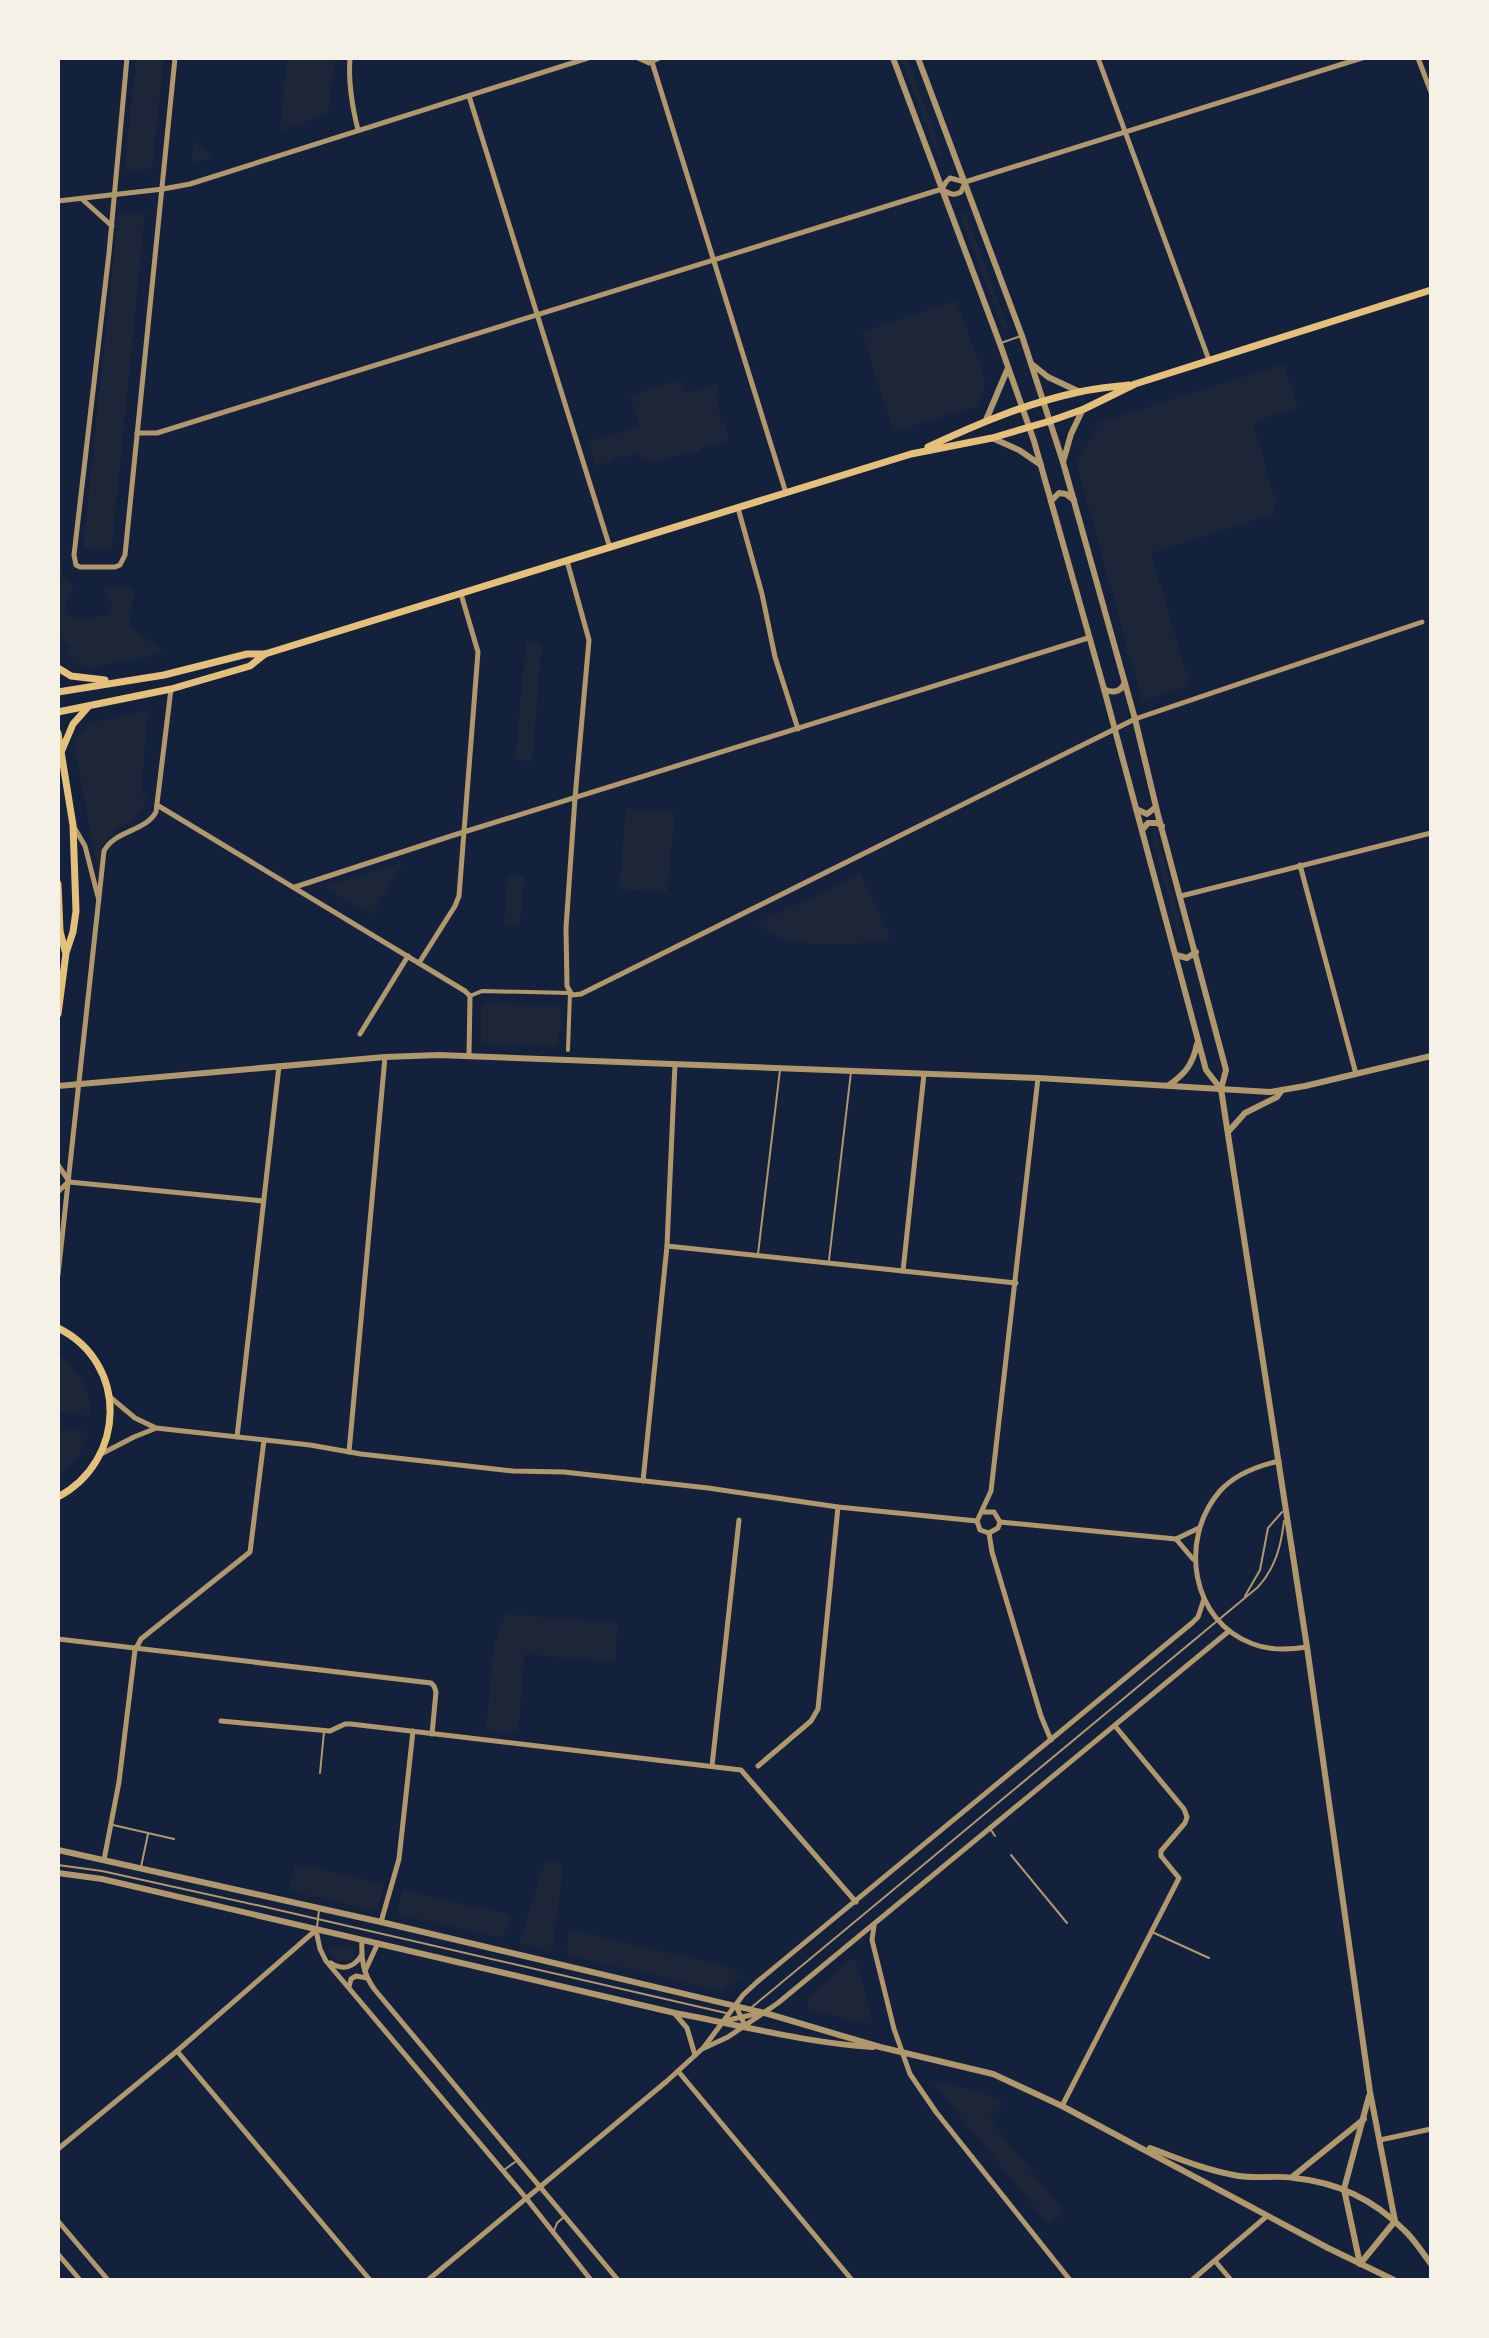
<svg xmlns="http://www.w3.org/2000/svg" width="1489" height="2338" viewBox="0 0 1489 2338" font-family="'Fira Sans Condensed',sans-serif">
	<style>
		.green { fill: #1d2539 }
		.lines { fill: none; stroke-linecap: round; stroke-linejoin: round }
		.service { stroke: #b1986c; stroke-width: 2 }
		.pedestrian { stroke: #b1986c; stroke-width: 4 }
		.minor { stroke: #b1986c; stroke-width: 5 }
		.tertiary { stroke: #b1986c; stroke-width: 6 }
		.secondary { stroke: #e5c07b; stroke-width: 7 }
	</style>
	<rect width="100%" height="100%" fill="#14213d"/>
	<g class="green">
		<path d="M136,58H164L152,168L124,171Z"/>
		<path d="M287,58H335L328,113L280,131Z"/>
		<path d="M901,58H907L943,156L939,158Z"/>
		<path d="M194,141L213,156V157L191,164Z"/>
		<path d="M145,212L112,546L109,548H83L118,214Z"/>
		<path d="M965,212L1009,332L1003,329L960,214Z"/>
		<path d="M956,300L986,382L977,406L893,432L862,332Z"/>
		<path d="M1284,364L1298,408L1258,420L1254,426L1276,502L1274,514L1151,553L1190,685L1142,701L1076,462L1100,422Z"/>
		<path d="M680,380L685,393L717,384L720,394L716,396L721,412L718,413L721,422H724L729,440L700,448L701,451L689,455L688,452L651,464L649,460L642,462L639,453L622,458L621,455L612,458V461L595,466L588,442L640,427L630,395Z"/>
		<path d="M60,560L63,562L62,576L74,585C69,604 59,600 73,620L109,615C116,608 108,598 104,590L106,586L131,588L134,591L130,628L162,650L161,654L88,668L77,665L65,652L70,647L58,634V561Z"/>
		<path d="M526,641L542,642L532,761L515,760Z"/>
		<path d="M145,710L148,714L141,794L148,796C141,815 132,822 113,830L115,834C101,841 101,851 100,866H97L75,750L76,738L91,723Z"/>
		<path d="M626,808L675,813L667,892L619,889Z"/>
		<path d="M1153,831L1156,832L1184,937L1182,940L1179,938L1151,834Z"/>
		<path d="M403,863L371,915L327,888V886Z"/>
		<path d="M508,874L524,876L520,927L504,925Z"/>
		<path d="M860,874L892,939C860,945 778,952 758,923Z"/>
		<path d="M485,1003L556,1006L561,1011L558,1044L552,1047L481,1043V1008Z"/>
		<path d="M58,1353C79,1369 89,1390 91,1416L58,1412Z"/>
		<path d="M58,1429L89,1432L78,1458L58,1478Z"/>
		<path d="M506,1614L618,1623L615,1662L525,1654L518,1733L486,1731L494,1645Z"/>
		<path d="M553,1861L560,1864L563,1871L552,1952L519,1944L544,1865L547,1862Z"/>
		<path d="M295,1864L384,1884L377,1911L289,1891Z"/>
		<path d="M403,1890L511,1915L502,1938L397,1914Z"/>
		<path d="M569,1929L732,1968L741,1977L721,1991L567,1955Z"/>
		<path d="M333,1945L354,1949V1957L347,1962L337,1961L327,1949Z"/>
		<path d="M852,1959L856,1961L873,2022L871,2024L809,2010L807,1998Z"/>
		<path d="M931,2080L984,2093L1005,2103L989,2119L1065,2212L1049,2225Z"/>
	</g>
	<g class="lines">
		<g class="service">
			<path d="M1001,343L1021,336"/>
			<path d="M758,1254L780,1070"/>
			<path d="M829,1260L851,1072"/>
			<path d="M1245,1596L1260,1570L1268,1528L1282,1512"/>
			<path d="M320,1773L324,1732"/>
			<path d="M113,1825L174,1839"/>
			<path d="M991,1830L995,1836"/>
			<path d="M1011,1855L1067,1923"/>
			<path d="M58,1865L102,1871L261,1906L726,2013"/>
			<path d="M141,1867L148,1834"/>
			<path d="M317,1927L319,1910"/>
			<path d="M1152,1932L1209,1958"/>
			<path d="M752,2007L1258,1587C1275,1568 1281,1547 1284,1521"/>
			<path d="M504,2170L515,2162"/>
			<path d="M554,2231L557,2223L564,2217"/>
		</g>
		<path class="pedestrian" d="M470,996L482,991L570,993L568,1050"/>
		<g class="minor">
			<path d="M127,58L109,253L74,555L76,565L80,567H115L120,565L125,555L175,58"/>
			<path d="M350,58C348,83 352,106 358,130"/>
			<path d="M638,58L649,63L659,58"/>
			<path d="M1098,58L1209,360"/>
			<path d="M1418,58L1431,92"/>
			<path d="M652,62L786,493"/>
			<path d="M469,96L610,548"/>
			<path d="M965,182L1362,58"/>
			<path d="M942,189L946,182L950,178L965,182"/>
			<path d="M943,190C950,194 954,196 961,192L965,183"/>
			<path d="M82,199L112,226"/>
			<path d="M58,201L163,189L190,184L588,58"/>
			<path d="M137,433H157L942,189"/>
			<path d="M738,508L762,594L775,657L798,729"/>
			<path d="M567,561L589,640L575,798L566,928L567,986L572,995L581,994L1135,719L1422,622"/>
			<path d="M157,805L465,991L470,996L469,1056"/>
			<path d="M74,827L85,846L98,897"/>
			<path d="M1300,865L1356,1074"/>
			<path d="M295,887L451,836L1088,638"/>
			<path d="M1181,896L1431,833"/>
			<path d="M419,963L455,906L459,896L478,652L461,594"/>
			<path d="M360,1034L408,956"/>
			<path d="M58,1165L69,1181"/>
			<path d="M69,1182L263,1201"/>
			<path d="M58,1192L68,1182"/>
			<path d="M667,1246L1016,1283"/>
			<path d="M903,1271L924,1074"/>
			<path d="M58,1275L104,851C115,830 145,832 156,812L171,689"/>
			<path d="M110,1397L135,1418L156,1428L310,1445L361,1454L513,1471L564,1472L708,1488L838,1507L977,1521"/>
			<path d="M237,1437L279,1066"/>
			<path d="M349,1452L385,1057"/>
			<path d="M101,1454L134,1437L154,1429"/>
			<path d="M1279,1461C1257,1466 1235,1474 1220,1491C1178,1539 1191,1622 1253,1644C1271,1651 1289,1650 1307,1647"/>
			<path d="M643,1481L667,1246L675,1064"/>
			<path d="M983,1512H994L1000,1522"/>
			<path d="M977,1521L991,1491L1038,1078"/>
			<path d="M977,1521L980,1530L989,1533"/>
			<path d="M1000,1522L1176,1539L1199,1528"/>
			<path d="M989,1533L992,1552L1041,1716L1051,1740"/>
			<path d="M989,1533L998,1528L1000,1522"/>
			<path d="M1176,1539L1193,1559"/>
			<path d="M58,1639L431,1683L434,1686L436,1692L432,1734"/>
			<path d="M221,1721L330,1731L345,1724H351L741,1770L856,1902"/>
			<path d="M712,1766L739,1520"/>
			<path d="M758,1766L811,1721L818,1709L838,1507"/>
			<path d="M104,1860L119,1782L135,1650L141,1639L250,1552L264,1440"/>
			<path d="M381,1922L399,1859L413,1731"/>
			<path d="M874,1926L872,1940L894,2029L910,2074L936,2112L1070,2280"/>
			<path d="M362,1940C361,1959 363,1974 375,1990L618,2280"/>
			<path d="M331,1963C343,1971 354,1967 361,1956"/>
			<path d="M365,1971L378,1943"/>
			<path d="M349,1987L351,1979L356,1976L367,1978"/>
			<path d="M736,2006L745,2026"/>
			<path d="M675,2014L687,2028L695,2055"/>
			<path d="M724,2021L760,2013"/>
			<path d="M704,2047L743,1995L757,1982L1192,1623L1198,1617L1204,1599"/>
			<path d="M177,2051L370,2280"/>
			<path d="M678,2071L852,2280"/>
			<path d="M1062,2106L1179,1878L1161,1856V1851L1185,1823L1187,1817L1184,1809L1115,1726"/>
			<path d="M1380,2140L1431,2129"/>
			<path d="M58,2149L177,2051L316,1930L320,1949L326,1961L526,2198L591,2280"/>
			<path d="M58,2221L108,2280"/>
			<path d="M58,2254L80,2280"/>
			<path d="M1215,2261L1231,2280"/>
			<path d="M428,2280L667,2081L702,2049L728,2037L778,2003L1229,1631"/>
			<path d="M1192,2280L1267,2216"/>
		</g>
		<g class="tertiary">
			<path d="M893,58L1000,344L1034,441L1104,689L1206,1070L1221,1089"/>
			<path d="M918,58L1022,336L1063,462L1135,719L1158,815L1226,1070L1221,1089L1307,1647L1370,2092L1395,2221L1360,2264"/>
			<path d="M1033,365L1048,377L1080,392"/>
			<path d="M986,420L1008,368"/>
			<path d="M992,438L1019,450L1041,465"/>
			<path d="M1063,462L1071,434L1083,409"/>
			<path d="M1051,501L1059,493L1066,494L1074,500"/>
			<path d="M1104,689C1111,693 1120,693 1124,684"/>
			<path d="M1136,809L1147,814L1156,807"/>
			<path d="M1142,830L1148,823H1157L1162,826"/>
			<path d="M1176,955L1187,958L1196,952"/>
			<path d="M1169,1085C1185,1074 1193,1064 1197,1044"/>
			<path d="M58,1086L385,1057L439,1055L1038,1078L1270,1092L1305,1086L1431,1056"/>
			<path d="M1228,1132L1245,1113L1277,1097L1282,1090"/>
			<path d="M58,1850L381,1922L765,2013L880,2047L993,2074L1062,2106L1328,2248L1394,2280"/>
			<path d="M58,1873L102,1879L675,2013C740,2025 806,2043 873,2047"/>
			<path d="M1150,2148C1179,2159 1208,2171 1239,2176C1257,2179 1276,2175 1294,2178C1336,2182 1374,2200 1404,2230C1414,2239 1422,2252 1431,2264"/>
			<path d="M1292,2177L1364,2119"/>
			<path d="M1360,2264L1344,2189L1369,2096"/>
		</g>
		<g class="secondary">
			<path d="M928,447C977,424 1027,403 1079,392C1095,388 1113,387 1129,385"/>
			<path d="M58,668L71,676L105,680"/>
			<path d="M58,692L164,675L247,654H265L911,454L992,438L1050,421L1084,409L1135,384L1431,290"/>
			<path d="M58,712L171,689L250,666L265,654"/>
			<path d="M58,733L73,825L76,911L73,932L66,953L58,1014"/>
			<path d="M62,750L73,724L88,707"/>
			<path d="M58,884L60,931L65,951"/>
			<path d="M58,1328C129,1363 126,1461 58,1497"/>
		</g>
	</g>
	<rect width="1489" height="2338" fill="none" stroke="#f6f1e7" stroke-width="120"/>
</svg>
